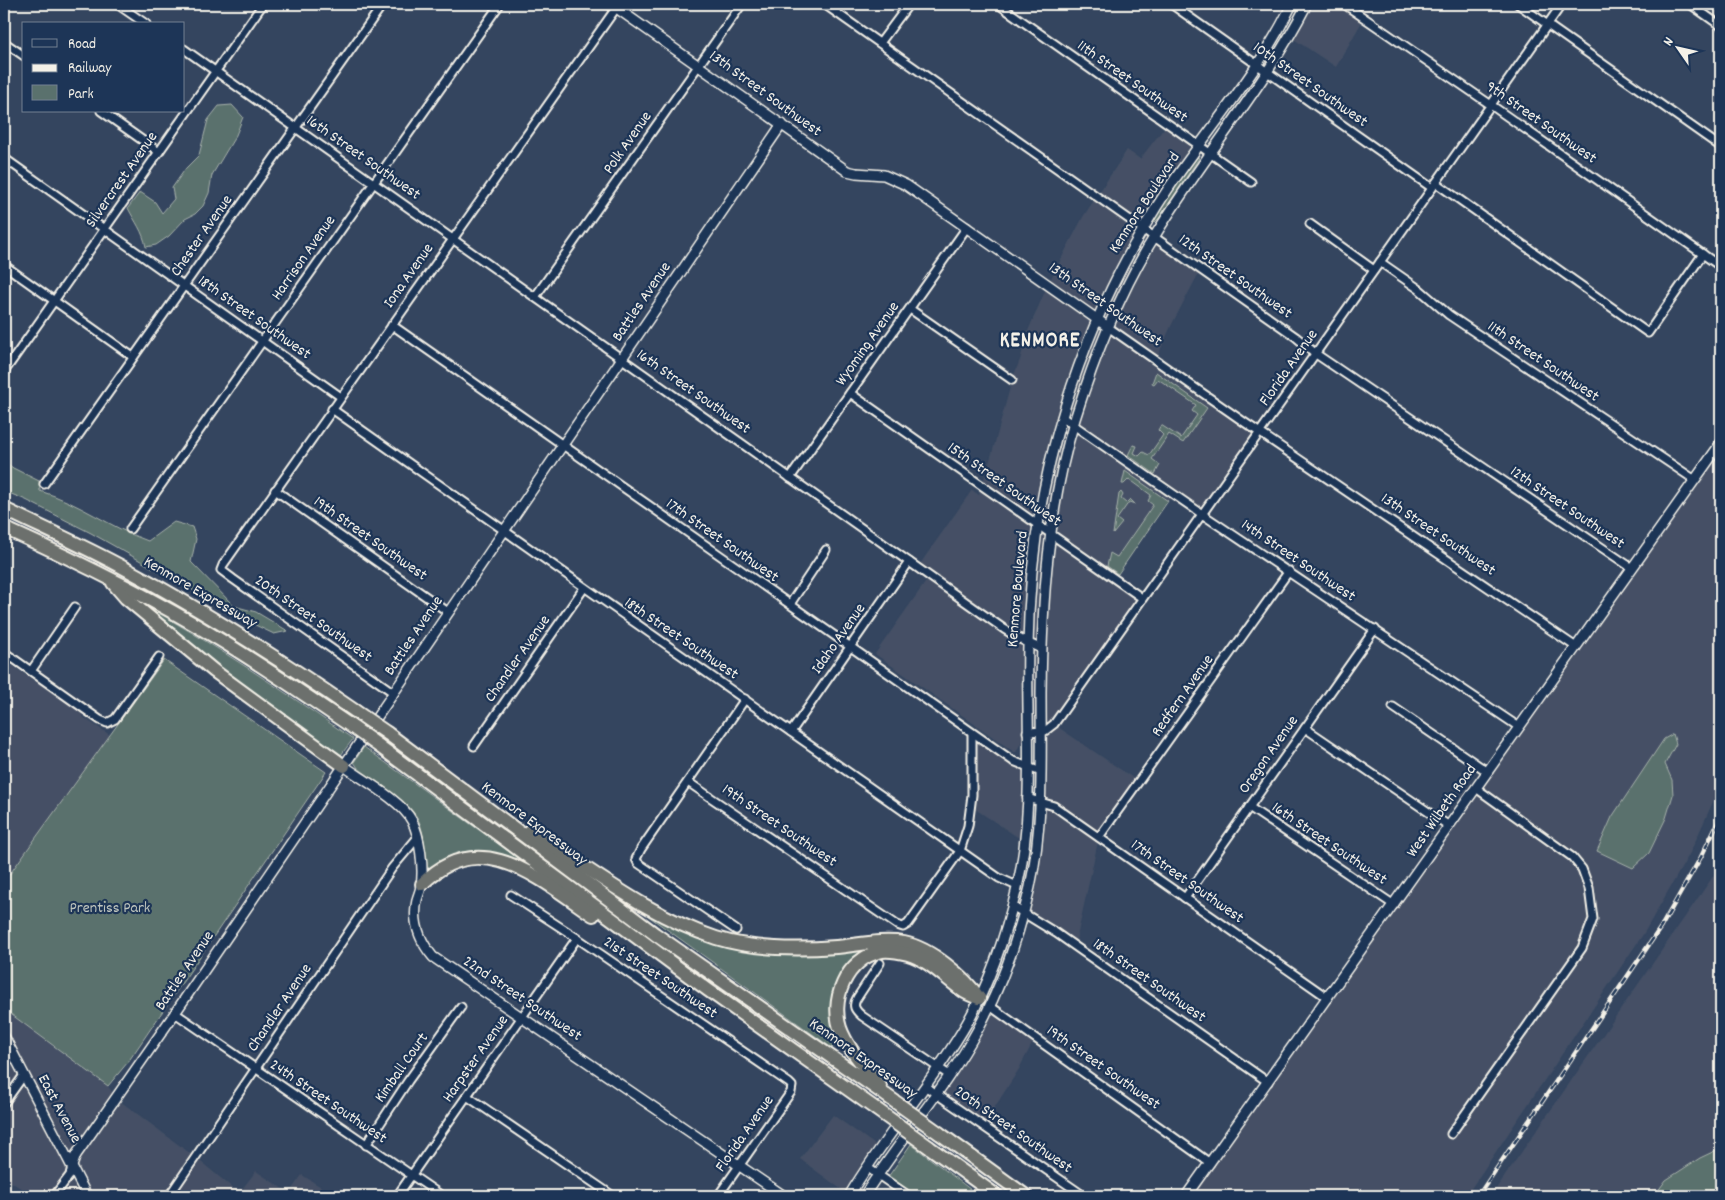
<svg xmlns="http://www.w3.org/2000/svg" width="1725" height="1200" viewBox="0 0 1725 1200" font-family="Dekko,sans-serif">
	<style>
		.built { fill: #445065 }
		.green { fill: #5a716d; stroke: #a7b1aa }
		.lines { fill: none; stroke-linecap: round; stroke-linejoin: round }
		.minor-casing { stroke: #f4f1e8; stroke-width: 11 }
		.tertiary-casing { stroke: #f4f1e8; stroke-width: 12 }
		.secondary-casing { stroke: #f4f1e8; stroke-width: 12 }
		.motorway-casing { stroke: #f4f1e8; stroke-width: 16 }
		.minor { stroke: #1d3557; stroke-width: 7 }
		.tertiary { stroke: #1d3557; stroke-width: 9 }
		.secondary { stroke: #1d3557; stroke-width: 9 }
		.motorway { stroke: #6c706d; stroke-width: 12 }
		.rail-casing { stroke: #f4f1e8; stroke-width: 4.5 }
		.rail { stroke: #1d3557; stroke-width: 2.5; stroke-dasharray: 8; stroke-linecap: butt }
		.motorway-bridge-casing { stroke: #f4f1e8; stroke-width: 16; stroke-linecap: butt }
		.motorway-bridge { stroke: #6c706d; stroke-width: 12 }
		.labels { text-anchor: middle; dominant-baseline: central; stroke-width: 4.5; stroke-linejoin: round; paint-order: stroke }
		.street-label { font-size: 16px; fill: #f4f1e8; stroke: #1d3557 }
		.park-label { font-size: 16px; fill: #bec4bd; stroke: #1d3557 }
		.district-label { font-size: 21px; font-weight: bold; letter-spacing: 1px; fill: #f4f1e8; stroke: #1d3557 }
	</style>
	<rect width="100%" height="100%" fill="#34455f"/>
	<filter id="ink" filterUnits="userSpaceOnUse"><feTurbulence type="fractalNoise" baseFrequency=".02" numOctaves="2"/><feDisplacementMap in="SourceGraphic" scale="10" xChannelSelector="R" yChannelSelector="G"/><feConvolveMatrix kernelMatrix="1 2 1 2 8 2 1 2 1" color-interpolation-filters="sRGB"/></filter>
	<g filter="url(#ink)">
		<g class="built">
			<path d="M1310,4H1340L1363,20L1336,67L1292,38Z"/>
			<path d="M1168,123L1200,146L1143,228L1201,269L1172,324L1156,360L1260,433L1202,514L1173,494L1114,579L1142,598L1054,724L1027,732L1016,752H1014L875,654L932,573L920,564L972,490L979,495L993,450L1012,380L1020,360L1028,331L1048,284L1083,217L1127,150L1140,159Z"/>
			<path d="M1712,456L1721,464V784L1690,853L1644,933L1466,1196H1186Z"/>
			<path d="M4,660L36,682L43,684L80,712L84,718L110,735L4,882Z"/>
			<path d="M1055,725L1136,780L1099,834L1042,800L1044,732Z"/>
			<path d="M974,737L1025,768L1022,840L972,807Z"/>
			<path d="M1040,802L1099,837L1075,946L1023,913Z"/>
			<path d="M1721,865V1196H1491Z"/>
			<path d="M991,1009L1034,1040L1019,1069L984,1124L939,1092Z"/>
			<path d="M5,1011L8,1012L108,1086L116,1098L195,1157L239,1193L256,1171L289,1193L302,1175L329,1192L326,1196H34L4,1178V1051L9,1048L4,1036Z"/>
			<path d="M833,1115L881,1149L849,1195L800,1159Z"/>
		</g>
		<g class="green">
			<path d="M232,105L243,117L236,135L212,175L209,193L203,206L195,214L185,219L169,236L156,245L146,247C143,231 135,222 128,208L140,192L155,202L162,213L174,199L172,188L186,168L199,155L208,120L219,106Z"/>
			<path d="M1196,156L1199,158L1159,218L1153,224L1156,216Z"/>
			<path d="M1156,372L1207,408L1183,443L1169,434L1152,459L1160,465L1155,474L1128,455L1133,445L1137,446L1134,453L1139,456L1143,452L1149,455L1163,435L1158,430L1161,425L1181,438L1197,415L1192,411L1196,405L1158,379L1154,384L1152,383Z"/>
			<path d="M4,461L13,468L39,481L40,491C78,502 111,528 148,541L174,522L192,527L196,539L191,562L234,606L256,612L288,631L274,634L251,623L91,533L26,500L4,491Z"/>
			<path d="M1125,471L1168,501L1118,574L1107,566L1110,553L1117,557L1153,505L1148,501L1151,495L1129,479L1124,484H1122Z"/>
			<path d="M1121,492L1123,495L1121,499L1126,503L1130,499L1135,504L1129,502L1117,519L1122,523L1113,534L1119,494Z"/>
			<path d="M136,600C211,642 282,690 353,739L341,755L332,751L230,679Z"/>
			<path d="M164,660L326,772L128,1062L108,1086L8,1012L5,1011L4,882Z"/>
			<path d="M1673,734L1676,744L1665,764L1672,780L1673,795L1666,818L1649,853L1633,868L1597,851L1612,817L1664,739Z"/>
			<path d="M364,747L522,861L519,864C512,861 505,856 498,854C471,845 445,854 425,873C425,855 426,836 418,819C409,802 374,780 358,768L354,762Z"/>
			<path d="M646,910L718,944L870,948C850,967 827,984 831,1015C831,1023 838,1033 841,1041L832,1048L644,913Z"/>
			<path d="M911,1144L979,1196H915L888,1177Z"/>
			<path d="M1721,1148V1196H1654L1666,1180L1700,1158Z"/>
		</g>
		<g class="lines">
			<g class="minor-casing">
				<g id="minor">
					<path d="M117,4L146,24"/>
					<path d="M824,4L1296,337L1316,354L1632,568"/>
					<path d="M998,4L1251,182"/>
					<path d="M1171,4L1432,188"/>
					<path d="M1344,4L1491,105L1721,267"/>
					<path d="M1518,4L1721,147"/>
					<path d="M1690,4L1721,26"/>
					<path d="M4,42L24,56"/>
					<path d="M880,43L909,4"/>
					<path d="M184,49L1004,629L1022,640L1042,649"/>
					<path d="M101,111L159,152"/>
					<path d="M4,158L341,397"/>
					<path d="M1436,183L1648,333L1703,254"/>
					<path d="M1310,224L1374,270"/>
					<path d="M1380,262L1419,289L1449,315L1695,480"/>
					<path d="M4,265L133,357"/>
					<path d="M535,297L742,4"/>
					<path d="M910,309L1012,380"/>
					<path d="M392,325L1013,761L1041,772"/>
					<path d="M1108,327L1244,422L1576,647"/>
					<path d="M4,372L263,4"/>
					<path d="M850,393L1142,598"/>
					<path d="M332,409C554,566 776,722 999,878L1017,886"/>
					<path d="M1062,417L1202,514L1519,727"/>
					<path d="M790,478L967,227"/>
					<path d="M44,484L383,4"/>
					<path d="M275,490L448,612"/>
					<path d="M130,529L500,4"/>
					<path d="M790,604L826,550"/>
					<path d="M4,652L100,720L107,723L115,719L159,657"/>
					<path d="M31,671L75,607"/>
					<path d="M394,693L233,579L221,570L223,565L619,4"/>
					<path d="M1393,707L1488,772"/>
					<path d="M1305,728L1449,826"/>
					<path d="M791,732L909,562"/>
					<path d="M1027,732L1045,731L1054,724L1562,4"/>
					<path d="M474,746L584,588"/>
					<path d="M688,782L897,925L903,927L908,924L960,851L968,826L972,795V733"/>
					<path d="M1027,798L1054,806L1328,998"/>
					<path d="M1249,807L1394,905"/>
					<path d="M1099,837L1289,571"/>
					<path d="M511,895L577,938L789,1083L792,1086L791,1092L718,1196"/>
					<path d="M1185,898L1375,629"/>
					<path d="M1012,906L1056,933L1268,1082"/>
					<path d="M736,930L638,863L636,859L641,849L745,699"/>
					<path d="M880,963L857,998C852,1006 855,1010 862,1016L949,1075"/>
					<path d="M990,1006L1210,1163"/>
					<path d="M175,1013L442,1196"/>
					<path d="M925,1086L1084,1196"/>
					<path d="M467,1096L613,1196"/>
					<path d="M4,1103L24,1075"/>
					<path d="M1451,1134L1582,948L1593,919L1589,888L1582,869L1572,857L1476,788"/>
					<path d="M366,1145L408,1081L461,1007"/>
					<path d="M868,1168L909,1196"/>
					<path d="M54,1196L70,1175L72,1166"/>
					<path d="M169,1196L392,868L418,837"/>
					<path d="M397,1196L577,938"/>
				</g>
			</g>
			<g class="tertiary-casing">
				<g id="tertiary">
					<path d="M611,4L847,171L856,173L884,175L906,185L1108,327"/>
					<path d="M72,1166L76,1155L175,1013L782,124"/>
				</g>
			</g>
			<g class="secondary-casing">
				<g id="secondary">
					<path d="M344,766C362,779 402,801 412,821C420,836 424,869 421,885C421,890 418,895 417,900C412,922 419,940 433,957L784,1196"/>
					<path d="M4,1036L87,1196"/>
					<path d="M849,1196C884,1136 932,1084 967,1023C990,982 1006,934 1017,888C1035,811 1026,725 1028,646C1029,565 1041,484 1065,407C1089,329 1123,257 1168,189C1210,127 1260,71 1292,4"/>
					<path d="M864,1196C900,1139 946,1088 978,1029C1002,985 1019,936 1030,887C1044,823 1041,757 1041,692C1042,600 1048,508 1075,419C1095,355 1120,291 1156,234C1204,156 1265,86 1307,4"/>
					<path d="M1186,1196L1721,443"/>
				</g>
			</g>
			<g class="motorway-casing">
				<g id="motorway">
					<path d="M4,509C45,529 86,547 126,569C206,612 281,660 355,711"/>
					<path d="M4,528C77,561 149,596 217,638C262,665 305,695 348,724"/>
					<path d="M113,583L126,598L214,671L344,766"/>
					<path d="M387,733L655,934L887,1096"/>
					<path d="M379,746L708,990L876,1109"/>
					<path d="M529,831C589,868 648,916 716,938C754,950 796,950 836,947C858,945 882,939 904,943C930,948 965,977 979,998"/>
					<path d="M422,884C480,825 540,879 593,915"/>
					<path d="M880,1086C867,1070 851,1053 842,1033C828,1002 846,958 882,951C890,950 900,952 908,954C929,960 945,978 962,990C967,994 973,996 979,998"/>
					<path d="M939,1133L1026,1196"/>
					<path d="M929,1147L997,1196"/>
				</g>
			</g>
			<use href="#minor" class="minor"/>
			<use href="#tertiary" class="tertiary"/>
			<use href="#secondary" class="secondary"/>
			<use href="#motorway" class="motorway"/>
			<g class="rail-casing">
				<path id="rail" d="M1478,1196L1661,927L1701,857L1721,816"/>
			</g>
			<use href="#rail" class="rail"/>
			<g class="motorway-bridge-casing">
				<g id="motorway-bridge">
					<path d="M355,711L387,733"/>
					<path d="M348,724L379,746"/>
					<path d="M887,1096L939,1133"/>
					<path d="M876,1109L929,1147"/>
				</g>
			</g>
			<use href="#motorway-bridge" class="motorway-bridge"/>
		</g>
	</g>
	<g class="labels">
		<g class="street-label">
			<text transform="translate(1132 82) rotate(35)">11th Street Southwest</text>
			<text transform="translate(1310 85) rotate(35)">10th Street Southwest</text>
			<text transform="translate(765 94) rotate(36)">13th Street Southwest</text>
			<text transform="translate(1541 123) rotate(35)">9th Street Southwest</text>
			<text transform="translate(628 143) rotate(-55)">Polk Avenue</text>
			<text transform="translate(363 158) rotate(35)">16th Street Southwest</text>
			<text transform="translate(122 180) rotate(-55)">Silvercrest Avenue</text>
			<text transform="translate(1145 203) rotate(-57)">Kenmore Boulevard</text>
			<text transform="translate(202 236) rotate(-55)">Chester Avenue</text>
			<text transform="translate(304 258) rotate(-55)">Harrison Avenue</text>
			<text transform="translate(409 276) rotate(-55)">Iona Avenue</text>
			<text transform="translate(1235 277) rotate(35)">12th Street Southwest</text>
			<text transform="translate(642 302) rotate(-56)">Battles Avenue</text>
			<text transform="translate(1105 305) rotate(35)">13th Street Southwest</text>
			<text transform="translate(254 318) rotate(35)">18th Street Southwest</text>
			<text transform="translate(868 344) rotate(-55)">Wyoming Avenue</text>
			<text transform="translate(1543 362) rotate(34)">11th Street Southwest</text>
			<text transform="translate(1289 368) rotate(-55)">Florida Avenue</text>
			<text transform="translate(693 392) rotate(35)">16th Street Southwest</text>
			<text transform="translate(1004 485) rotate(35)">15th Street Southwest</text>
			<text transform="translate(1567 508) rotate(34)">12th Street Southwest</text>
			<text transform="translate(1438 535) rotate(34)">13th Street Southwest</text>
			<text transform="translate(370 539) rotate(35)">19th Street Southwest</text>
			<text transform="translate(722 541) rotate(35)">17th Street Southwest</text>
			<text transform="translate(1298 561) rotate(34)">14th Street Southwest</text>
			<text transform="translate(1018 589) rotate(-85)">Kenmore Boulevard</text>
			<text transform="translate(200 593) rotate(30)">Kenmore Expressway</text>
			<text transform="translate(313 619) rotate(35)">20th Street Southwest</text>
			<text transform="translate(414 636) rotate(-56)">Battles Avenue</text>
			<text transform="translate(681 639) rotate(34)">18th Street Southwest</text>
			<text transform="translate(839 639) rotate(-55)">Idaho Avenue</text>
			<text transform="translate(518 659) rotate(-55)">Chandler Avenue</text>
			<text transform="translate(1183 696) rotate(-55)">Redfern Avenue</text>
			<text transform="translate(1269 755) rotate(-55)">Oregon Avenue</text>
			<text transform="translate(1442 811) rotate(-55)">West Wilbeth Road</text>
			<text transform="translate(534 824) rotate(37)">Kenmore Expressway</text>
			<text transform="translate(779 826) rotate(34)">19th Street Southwest</text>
			<text transform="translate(1329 844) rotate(34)">16th Street Southwest</text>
			<text transform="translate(1187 882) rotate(35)">17th Street Southwest</text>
			<text transform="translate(185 971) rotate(-56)">Battles Avenue</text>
			<text transform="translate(660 978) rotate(34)">21st Street Southwest</text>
			<text transform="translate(1149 981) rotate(35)">18th Street Southwest</text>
			<text transform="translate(522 999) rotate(34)">22nd Street Southwest</text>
			<text transform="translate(280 1008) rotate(-56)">Chandler Avenue</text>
			<text transform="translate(476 1059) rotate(-55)">Harpster Avenue</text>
			<text transform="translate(863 1059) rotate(35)">Kenmore Expressway</text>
			<text transform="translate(402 1068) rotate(-55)">Kimball Court</text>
			<text transform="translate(1103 1068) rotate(35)">19th Street Southwest</text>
			<text transform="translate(328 1102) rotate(34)">24th Street Southwest</text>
			<text transform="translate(59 1109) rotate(62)">East Avenue</text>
			<text transform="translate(1013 1130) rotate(35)">20th Street Southwest</text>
			<text transform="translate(745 1134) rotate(-55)">Florida Avenue</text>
		</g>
		<g class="park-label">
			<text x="110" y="908">Prentiss Park</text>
		</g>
		<g class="district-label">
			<text x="1040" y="342">KENMORE</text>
		</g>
	</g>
	<rect width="1725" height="1200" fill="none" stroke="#1d3557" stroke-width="20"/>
	<rect x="10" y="10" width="1705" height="1180" fill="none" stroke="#f4f1e8" stroke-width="2" filter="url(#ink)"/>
	<rect x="22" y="22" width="162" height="90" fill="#1d3557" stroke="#738091"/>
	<rect x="32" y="39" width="25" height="8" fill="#1d3557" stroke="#738091"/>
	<text x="68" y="48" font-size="15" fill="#f4f1e8">Road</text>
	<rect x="32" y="64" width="25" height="8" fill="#f4f1e8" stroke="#738091"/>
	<text x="68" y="72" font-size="15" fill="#f4f1e8">Railway</text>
	<rect x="32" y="85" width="25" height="15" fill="#5a716d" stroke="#738091"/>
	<text x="68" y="98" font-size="15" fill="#f4f1e8">Park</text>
	<g transform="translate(1678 48) rotate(304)" stroke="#1d3557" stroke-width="4" paint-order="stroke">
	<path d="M0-4L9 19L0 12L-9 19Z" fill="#f4f1e8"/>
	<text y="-8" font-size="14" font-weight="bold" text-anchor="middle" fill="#f4f1e8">N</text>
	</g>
</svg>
